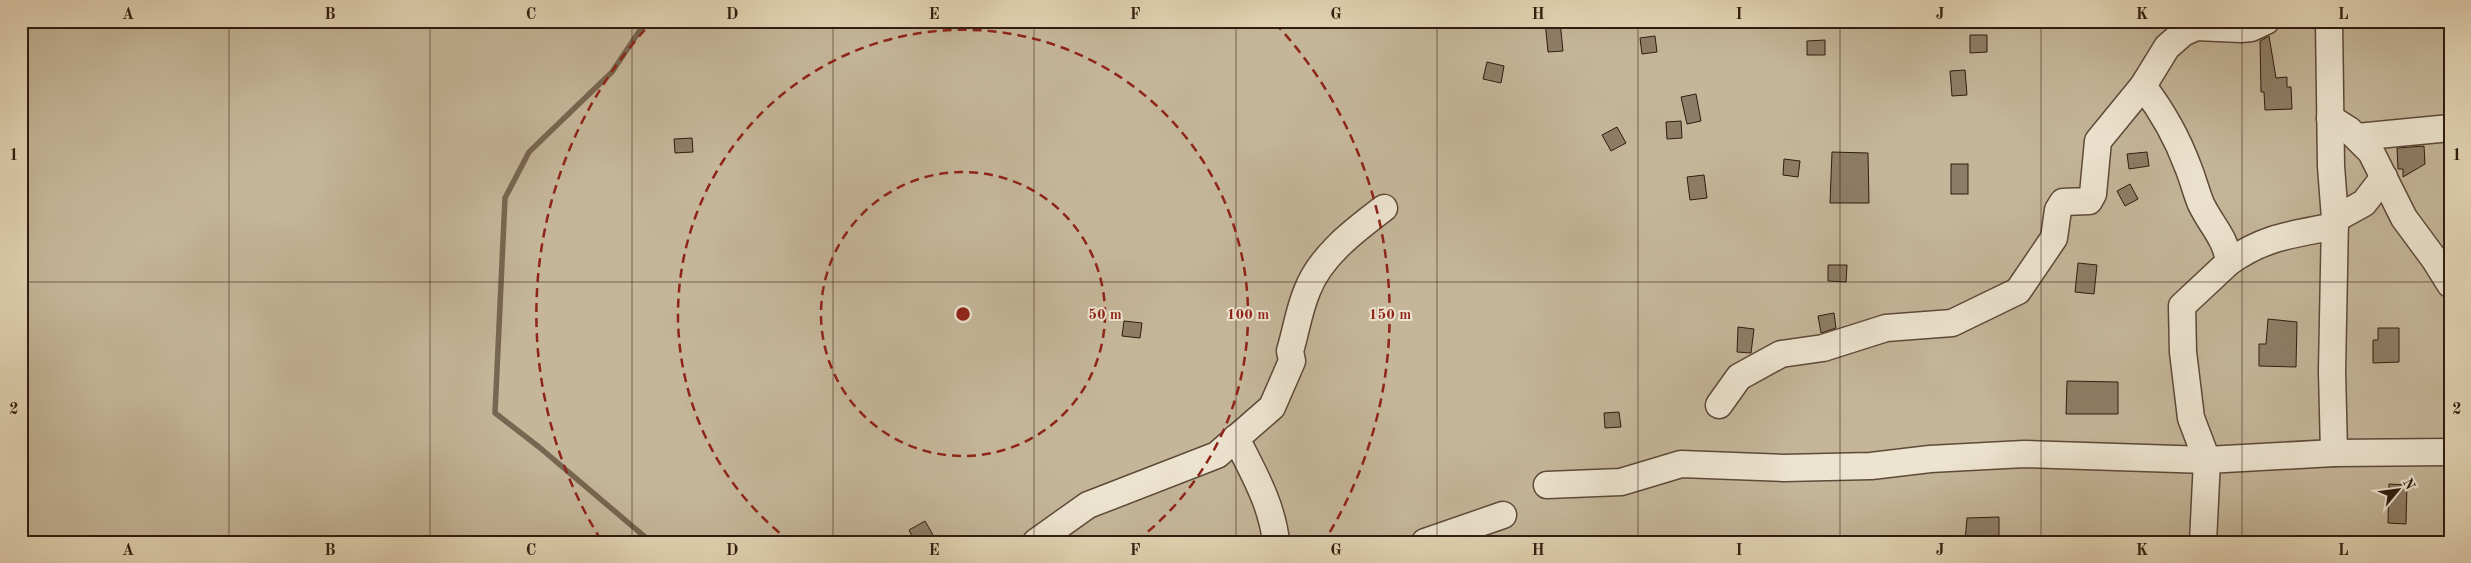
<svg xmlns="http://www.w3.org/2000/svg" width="2471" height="563" viewBox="0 0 2471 563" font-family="'Old Standard TT',serif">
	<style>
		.green { fill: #c5b69a; stroke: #7a6954 }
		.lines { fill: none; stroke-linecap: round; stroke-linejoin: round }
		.stream { stroke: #776651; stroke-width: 5.5 }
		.building { fill: #8e7d66; stroke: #301c0f }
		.minor-casing { stroke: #5d4a39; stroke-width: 29 }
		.minor { stroke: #ede4d0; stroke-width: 26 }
		.grid { fill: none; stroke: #301c0f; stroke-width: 1; stroke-opacity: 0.55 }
		.ring { fill: none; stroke: #8f2418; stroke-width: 2.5; stroke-dasharray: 9 6 }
		.centre { fill: #8f2418; stroke: #ede4d0; stroke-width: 2.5 }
		.ring-label { font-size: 15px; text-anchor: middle; font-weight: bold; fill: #8f2418; stroke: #ede4d0; stroke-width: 4; stroke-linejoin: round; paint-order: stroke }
		.neatline { fill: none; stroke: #301c0f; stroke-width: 2 }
		.grid-label { font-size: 16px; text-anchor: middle; font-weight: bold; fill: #301c0f }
	</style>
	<rect width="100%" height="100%" fill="#e4d6b6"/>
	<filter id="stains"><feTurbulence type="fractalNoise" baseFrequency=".004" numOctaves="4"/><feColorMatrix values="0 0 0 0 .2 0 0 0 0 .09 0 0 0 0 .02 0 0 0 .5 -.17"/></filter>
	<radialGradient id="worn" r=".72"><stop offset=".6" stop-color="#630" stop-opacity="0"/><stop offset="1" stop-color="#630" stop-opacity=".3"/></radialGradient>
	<rect class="green" x="21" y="21" width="2429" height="521"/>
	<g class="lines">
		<path class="stream" d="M646,21L612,72L529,152L505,198L495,413L539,447L651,542"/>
	</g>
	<g class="building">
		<path d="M1545,21H1560L1563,51L1548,52Z"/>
		<path d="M1970,35H1987V52L1970,53Z"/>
		<path d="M1655,36L1657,52L1642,54L1640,38Z"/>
		<path d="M2269,36L2276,78L2287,77V87H2291L2292,109L2265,110L2264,92H2261L2260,41Z"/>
		<path d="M1825,40V55H1807V41Z"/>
		<path d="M1487,62L1504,66L1501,83L1483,79Z"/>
		<path d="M1965,70L1967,95L1952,96L1950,71Z"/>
		<path d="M1696,94L1701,121L1687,124L1681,97Z"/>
		<path d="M1681,121L1682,138L1667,139L1666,122Z"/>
		<path d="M1617,127L1626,143L1611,151L1602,135Z"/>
		<path d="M692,138L693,152L675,153L674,139Z"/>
		<path d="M2424,146L2425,164L2403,177V169H2398L2397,148Z"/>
		<path d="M1832,152L1868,153L1869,203H1830Z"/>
		<path d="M2147,152L2149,166L2129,169L2127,154Z"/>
		<path d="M1784,159L1800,161L1798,177L1783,175Z"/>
		<rect x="1951" y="164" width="17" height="30"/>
		<path d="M1704,175L1707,198L1690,200L1687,177Z"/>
		<path d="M2130,184L2138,199L2125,206L2117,191Z"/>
		<path d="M2078,263L2097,265L2094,294L2075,292Z"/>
		<path d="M1828,265H1847L1846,282L1828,281Z"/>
		<path d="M1834,313L1836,328L1821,333L1818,316Z"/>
		<path d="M2268,319L2297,322L2296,367L2259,366V344H2266Z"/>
		<path d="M1124,321L1142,323L1140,338L1122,336Z"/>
		<path d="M1738,327L1754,329L1751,353L1737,352Z"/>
		<path d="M2378,328H2399V362L2373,363V340H2378Z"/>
		<path d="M2067,381L2118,382V414H2066Z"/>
		<path d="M1619,412L1621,427L1605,428L1604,413Z"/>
		<path d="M2389,484L2407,485L2406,524L2388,523Z"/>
		<path d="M1999,517V541H1965L1967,518Z"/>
		<path d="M925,521L937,542H915L909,530Z"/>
	</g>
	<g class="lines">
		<g class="minor-casing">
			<g id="minor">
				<path d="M2329,21L2331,166L2335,219L2332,371L2334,453"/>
				<path d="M2143,86C2162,111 2177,137 2188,167C2193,179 2196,192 2201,204C2211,225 2226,238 2229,262L2182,306L2183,352L2191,418L2207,460L2203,542"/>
				<path d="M2330,118L2349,130L2371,152L2404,218L2435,260L2450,284"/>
				<path d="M2357,137L2450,128"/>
				<path d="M2335,219L2364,203L2384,177"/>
				<path d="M2229,262C2266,236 2292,235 2335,226"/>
				<path d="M1719,405L1739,377L1781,354L1823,348L1886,328L1952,323L2018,291L2054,238L2058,210L2063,202L2089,201L2093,194L2098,141L2143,86L2167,47L2183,33L2196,27L2241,29L2251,28L2266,21"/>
				<path d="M1236,438C1253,472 1272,504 1276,542"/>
				<path d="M1547,485L1621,482L1681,464L1784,468L1871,466L1930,459L2024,454L2207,460L2334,453L2450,452"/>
				<path d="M1036,542L1088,505L1217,455L1272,407L1292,361L1290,351C1296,331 1299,310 1307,291C1320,256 1355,230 1384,208"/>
				<path d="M1425,542L1503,515"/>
			</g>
		</g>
		<use href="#minor" class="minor"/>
	</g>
	<path class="grid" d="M229,21V542M430,21V542M632,21V542M833,21V542M1034,21V542M1236,21V542M1437,21V542M1638,21V542M1840,21V542M2041,21V542M2242,21V542M21,282H2450"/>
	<g class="ring">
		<circle cx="963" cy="314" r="142"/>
		<path d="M791 542A285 285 0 1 1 1135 542"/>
		<path d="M601 540A427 427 0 0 1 651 23M1275 23A427 427 0 0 1 1325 540"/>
	</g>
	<circle cx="963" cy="314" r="8" class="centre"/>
	<g class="ring-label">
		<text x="1105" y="319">50 m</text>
		<text x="1248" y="319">100 m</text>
		<text x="1390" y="319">150 m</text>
	</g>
	<rect width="2471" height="563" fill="none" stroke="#e4d6b6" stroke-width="55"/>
	<g transform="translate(2398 490) rotate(61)" stroke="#ede4d0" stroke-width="4" paint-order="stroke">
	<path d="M0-4L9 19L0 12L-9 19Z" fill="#301c0f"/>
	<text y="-8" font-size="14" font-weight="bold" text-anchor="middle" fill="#301c0f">N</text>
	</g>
	<rect x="28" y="28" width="2416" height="508" class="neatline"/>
	<g class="grid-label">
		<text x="128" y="19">A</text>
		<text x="330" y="19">B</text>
		<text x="531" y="19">C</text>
		<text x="732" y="19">D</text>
		<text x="934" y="19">E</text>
		<text x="1135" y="19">F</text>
		<text x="1336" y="19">G</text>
		<text x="1538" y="19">H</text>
		<text x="1739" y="19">I</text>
		<text x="1940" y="19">J</text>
		<text x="2142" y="19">K</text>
		<text x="2343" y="19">L</text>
		<text x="14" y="160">1</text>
		<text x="2457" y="160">1</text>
		<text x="14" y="414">2</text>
		<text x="2457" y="414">2</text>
		<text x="128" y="555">A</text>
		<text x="330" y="555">B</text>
		<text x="531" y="555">C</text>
		<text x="732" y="555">D</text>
		<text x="934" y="555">E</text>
		<text x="1135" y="555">F</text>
		<text x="1336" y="555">G</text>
		<text x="1538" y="555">H</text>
		<text x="1739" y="555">I</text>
		<text x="1940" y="555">J</text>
		<text x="2142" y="555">K</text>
		<text x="2343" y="555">L</text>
	</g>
	<rect width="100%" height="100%" filter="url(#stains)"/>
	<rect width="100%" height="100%" fill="url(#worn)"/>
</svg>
